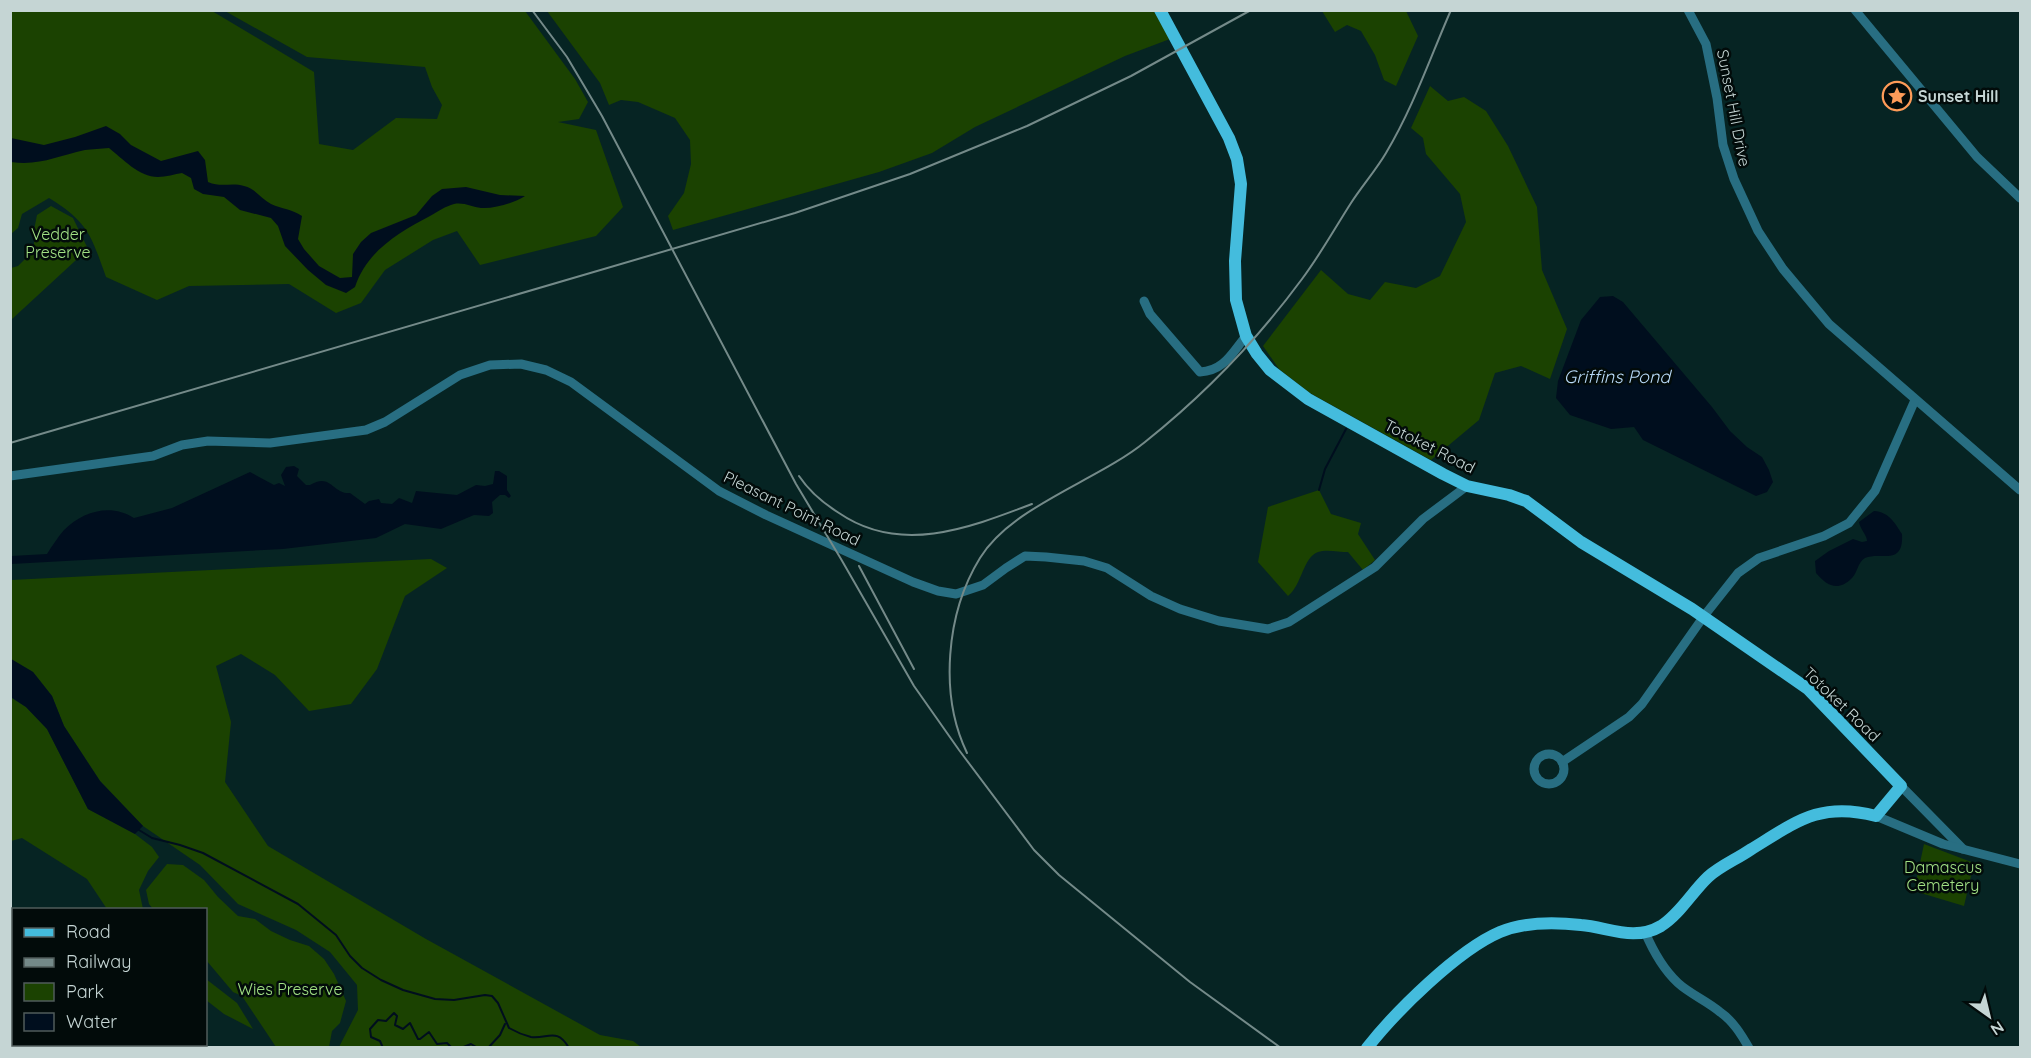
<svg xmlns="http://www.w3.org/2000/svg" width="2031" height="1058" viewBox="0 0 2031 1058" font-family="Quicksand,sans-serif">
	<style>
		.green { fill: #1b4201 }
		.water { fill: #000e1e }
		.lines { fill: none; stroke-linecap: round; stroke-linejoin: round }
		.stream { stroke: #000e1e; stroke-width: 2 }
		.minor { stroke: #286e82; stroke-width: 9 }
		.major { stroke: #44bcdd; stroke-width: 12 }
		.rail { stroke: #748a89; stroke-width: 2 }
		.labels { text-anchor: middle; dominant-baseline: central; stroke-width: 5; stroke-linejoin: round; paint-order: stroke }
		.poi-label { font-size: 16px; font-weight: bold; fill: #c5d5d4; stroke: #020b0a; text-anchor: start }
		.street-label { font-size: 16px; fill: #c5d5d4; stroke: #020b0a }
		.park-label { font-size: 16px; fill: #a1e084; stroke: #020b0a }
		.water-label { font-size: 18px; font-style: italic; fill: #b9daf9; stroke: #020b0a }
	</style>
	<rect width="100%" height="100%" fill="#062423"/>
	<g class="green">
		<path d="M11,10L212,11L314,72L319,144L353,150L396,118L437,119L442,105L432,87L425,67L307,57L225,11H525L575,79L588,102L579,119L558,122L596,130L623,207L596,236L480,265L457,231L433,240L385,270L361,303L336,313L289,284L189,286L157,300L106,277C91,235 88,222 49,198L22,214L18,228L11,234Z"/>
		<path d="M1153,10L1170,39L1125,56L975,127L932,153L879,172L673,230L668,216L684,193L691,164L690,140L675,118L638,102L621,100L609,105L600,83L547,11Z"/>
		<path d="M1322,11H1406L1418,36L1396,86L1384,80L1375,55L1361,31L1347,25L1335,32Z"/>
		<path d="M1430,86L1448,101L1464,97L1486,111L1508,146L1537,207L1542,270L1567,329L1550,379L1521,366L1495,373L1479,420L1431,460L1310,393L1279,369L1263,346L1321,270L1348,294L1370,300L1385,282L1416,288L1440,276L1466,222L1460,194L1426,154L1423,138L1411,128Z"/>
		<path d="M51,206L73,218L88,249L11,320V268L18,266L34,250V230L37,215Z"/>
		<path d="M1319,490L1331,514L1361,523L1358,534L1375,560L1363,570L1348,552C1339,552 1326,549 1318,552C1303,557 1302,585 1288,596L1258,562L1268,507Z"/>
		<path d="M431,559L447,568L405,596L377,669L351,704L309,711L275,675L241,654L216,666L231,722L225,782L268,846L426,939L600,1035L633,1041L641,1047H339L358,1010L357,985L330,952L296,930L238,904L200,865L143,826L100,781L64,726L52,696L33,672L11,659V580Z"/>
		<path d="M10,697L26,707L47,729L88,809L135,834L152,847L159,857L148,871L139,890L143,909H107L87,879L22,838L11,841Z"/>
		<path d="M1924,844L1974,863L1964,906L1914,891Z"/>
		<path d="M167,864L183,865L204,880L218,897L238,916L255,919L271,931L290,940L309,946L324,959L334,974L346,1001L340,1023L332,1031L329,1047H276L242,996L233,992L206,960V910L153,909L149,904L146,890Z"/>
		<path d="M206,979L237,1003L253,1029L224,1014L206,1000Z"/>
	</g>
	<g class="water">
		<path d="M106,126L120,134L131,145L161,161L198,151L205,160L208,182C222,188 231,182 244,186C256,189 261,199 271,204C282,209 292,209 302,216L298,239L304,249L319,266L340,278L352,277L353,254L361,242L371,233L416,215L432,196L442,189L466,187L500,195L525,196C514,203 495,209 481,208C472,207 464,202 454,204C446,206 437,212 430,216C398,233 367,251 355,287L346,293L326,285L308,270L285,246L278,226L271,218L240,210L224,197L203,194L194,189L191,178L182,173C175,174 166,177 158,177C139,177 123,159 109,148C101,149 92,149 85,150C57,156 40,166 11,162V138L44,145L75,137Z"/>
		<path d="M1613,296L1623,302L1712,407L1730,431L1747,447L1762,457L1769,470L1773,482L1767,492L1756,496L1643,440L1634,427L1611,429L1570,415L1556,398L1558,381L1581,320L1600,297Z"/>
		<path d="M294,466L299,469L297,476L306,485H310C331,472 332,494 350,493L365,504L369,501L379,499L381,503L392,504L399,498L412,503L416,491L457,495L476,485L485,486L493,484L495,471H499L507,476V490L511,496L509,498L505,495H500L492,502L493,513L489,516L474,515L441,529L405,524L376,538L283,549L11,564V556L47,554C52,546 58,537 64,530C83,511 111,503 134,518L172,508L250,472L274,485L279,483L285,486L281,475L286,467Z"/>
		<path d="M1874,511C1889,512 1895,523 1902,534C1904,567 1880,551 1865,558C1857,563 1858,572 1852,578C1838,592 1827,586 1816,573L1815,561L1829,551L1853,539L1862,542L1867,541C1867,535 1860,529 1859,522Z"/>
		<path d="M11,659L33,672L52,696L64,726L100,781L143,826L135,834L88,809L47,729L26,707L11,697Z"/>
	</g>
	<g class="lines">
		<g class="stream">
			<path d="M1319,490L1325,469L1346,429"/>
			<path d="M139,830L152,838L180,845L203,853L298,904L336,935L350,956L362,968L381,980L403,990L435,999L454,1000L485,995L492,996L498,1003L509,1028C516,1032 523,1035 531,1037C548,1039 557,1027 569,1048"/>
			<path d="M383,1048L380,1041L371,1037L370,1029L378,1020L386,1021L394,1013L397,1016L395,1025L403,1029L410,1023L418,1039H420L429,1032L437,1044L447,1043L452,1048"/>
			<path d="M461,1048L471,1044L478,1048"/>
			<path d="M488,1048L500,1035L505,1024"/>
		</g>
		<g class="minor">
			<path d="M1688,10L1706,44L1717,98L1723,145L1734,179L1758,231L1783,269L1829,324L2020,490"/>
			<path d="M1855,10L1977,157L2020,198"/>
			<path d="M1144,301L1150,314L1200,372C1224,371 1232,353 1246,336"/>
			<path d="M10,476L153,456L182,445L208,441L270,443L366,430L385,422L460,375L490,365L521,364L546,370L571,382L719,491L766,515L913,582L938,591L956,594L983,585L1006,568L1025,556L1046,557L1084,561L1107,568L1151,596L1180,609L1219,621L1268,629L1289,622L1375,567L1423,519L1467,486"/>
			<circle cx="1549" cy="769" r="15"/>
			<path d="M1562,762L1629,717L1642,704L1704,616L1738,573L1759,558L1824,536L1849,523L1875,491L1915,400"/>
			<path d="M1901,786L1963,849"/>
			<path d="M1876,816L1943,844L2020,864"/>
			<path d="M1645,932C1653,951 1663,969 1678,983C1690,994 1707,1001 1720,1012C1733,1021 1741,1034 1749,1048"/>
		</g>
		<g class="major">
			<path d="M1160,10L1229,138L1237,159L1241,184L1235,261L1236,300L1246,336L1257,354L1270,370L1308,399L1443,474L1467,486L1509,495L1526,501L1581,542L1692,609L1808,689L1901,786L1876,816C1820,801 1796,822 1750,850C1737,859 1720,866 1708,877C1692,892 1680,914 1661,926C1634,942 1608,927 1581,925C1555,922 1524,922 1500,932C1458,950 1396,1011 1367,1048"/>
			<path d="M10,1001L14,1002"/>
			<path d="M84,1044L89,1048"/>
		</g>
		<g class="rail">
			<path d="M532,10L567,57L602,116L796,484L841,559L914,686L959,750L1034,850L1059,875L1190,982L1281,1048"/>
			<path d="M10,443L795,213L910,174L1027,126L1131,76L1251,10"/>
			<path d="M799,476C809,491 823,503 839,513C900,555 969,528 1032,504"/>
			<path d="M859,566L914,669"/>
			<path d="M967,753C939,695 946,613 980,558C1012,506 1097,481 1145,442C1204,395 1257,340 1302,279C1320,255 1335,228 1351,203C1362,186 1376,170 1386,153C1413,108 1430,58 1451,10"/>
		</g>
	</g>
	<defs>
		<g id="sight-ring" transform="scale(1.5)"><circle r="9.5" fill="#020b0a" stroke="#fe9b58" stroke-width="1.5"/><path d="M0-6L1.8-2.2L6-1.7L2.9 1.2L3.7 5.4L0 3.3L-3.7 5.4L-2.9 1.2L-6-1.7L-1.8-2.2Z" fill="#fe9b58"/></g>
	</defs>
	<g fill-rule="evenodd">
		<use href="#sight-ring" x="1897" y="96"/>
	</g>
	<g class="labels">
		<g class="poi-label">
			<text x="1918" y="96">Sunset Hill</text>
		</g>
		<g class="street-label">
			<text transform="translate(1734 108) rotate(79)">Sunset Hill Drive</text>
			<text transform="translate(1430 446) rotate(27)">Totoket Road</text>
			<text transform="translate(792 508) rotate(26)">Pleasant Point Road</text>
			<text transform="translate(1842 704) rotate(44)">Totoket Road</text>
		</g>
		<g class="park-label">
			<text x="58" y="234">Vedder<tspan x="58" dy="18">Preserve</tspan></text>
			<text x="1943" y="867">Damascus<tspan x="1943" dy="18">Cemetery</tspan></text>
			<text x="290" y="989">Wies Preserve</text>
		</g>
		<g class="water-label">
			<text x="1617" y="376">Griffins Pond</text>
		</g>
	</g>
	<rect width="2031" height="1058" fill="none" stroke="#c5d5d4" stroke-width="24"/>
	<rect x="12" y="908" width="195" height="138" fill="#020b0a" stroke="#505c5b" stroke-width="1.5"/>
	<rect x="24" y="928" width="30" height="9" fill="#44bcdd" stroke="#505c5b" stroke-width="1.5"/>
	<text x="66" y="938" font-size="18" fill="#c5d5d4">Road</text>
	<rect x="24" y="958" width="30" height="9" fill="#748a89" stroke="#505c5b" stroke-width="1.5"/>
	<text x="66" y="968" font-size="18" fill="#c5d5d4">Railway</text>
	<rect x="24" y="983" width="30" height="18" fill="#1b4201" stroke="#505c5b" stroke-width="1.5"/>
	<text x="66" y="998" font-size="18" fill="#c5d5d4">Park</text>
	<rect x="24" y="1013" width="30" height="18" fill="#000e1e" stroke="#505c5b" stroke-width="1.5"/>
	<text x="66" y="1028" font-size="18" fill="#c5d5d4">Water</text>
	<g transform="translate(1989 1016) rotate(146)" stroke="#020b0a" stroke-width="4.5" paint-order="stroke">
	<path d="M0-4.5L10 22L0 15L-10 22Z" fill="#c5d5d4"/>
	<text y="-9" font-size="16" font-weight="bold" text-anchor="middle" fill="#c5d5d4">N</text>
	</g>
</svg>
